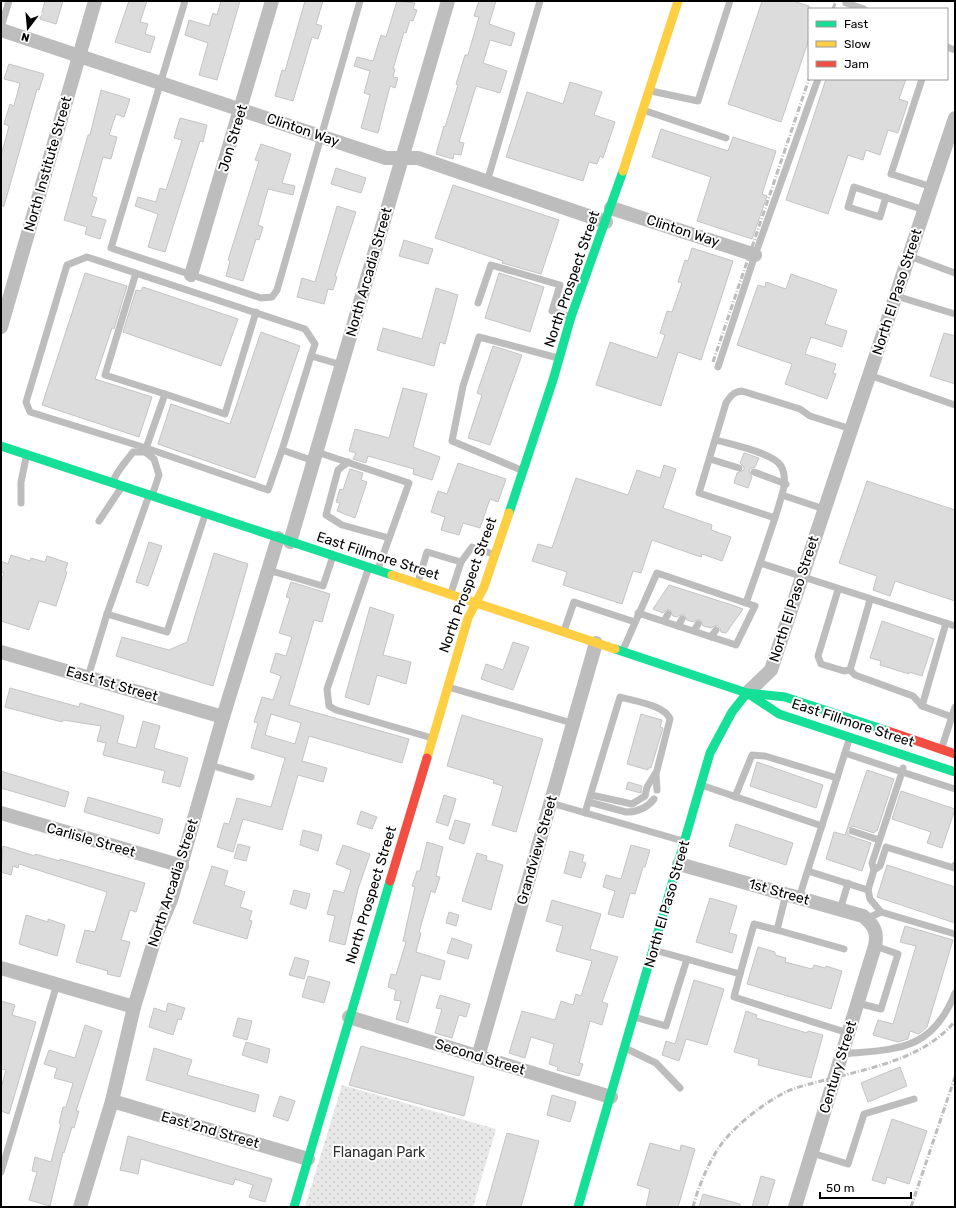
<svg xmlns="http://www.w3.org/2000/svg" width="956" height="1208" viewBox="0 0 956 1208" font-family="Rubik,sans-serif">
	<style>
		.park { fill: url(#park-dots) }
		.building { fill: #dcdcdc; stroke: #c4c4c4; fill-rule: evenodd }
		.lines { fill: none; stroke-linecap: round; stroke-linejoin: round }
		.lane { stroke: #bdbdbd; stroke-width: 7 }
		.street { stroke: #bdbdbd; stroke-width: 14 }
		.fast { stroke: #16e098; stroke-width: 9 }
		.slow { stroke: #ffcf43; stroke-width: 9 }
		.jam { stroke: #f24e42; stroke-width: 9 }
		.rail { stroke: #bdbdbd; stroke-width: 3; stroke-dasharray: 6 2 1 2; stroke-linecap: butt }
		.labels { text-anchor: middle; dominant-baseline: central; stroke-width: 4; stroke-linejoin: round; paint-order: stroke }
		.street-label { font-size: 14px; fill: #000; stroke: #fff }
		.park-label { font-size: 14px; fill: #2d2d2d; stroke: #fff }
	</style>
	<defs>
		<pattern id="park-dots" width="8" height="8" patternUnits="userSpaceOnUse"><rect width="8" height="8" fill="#e8e8e8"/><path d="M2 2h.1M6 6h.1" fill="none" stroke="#c5c5c5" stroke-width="1.8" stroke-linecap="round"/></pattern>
	</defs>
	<rect width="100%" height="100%" fill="#fff"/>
	<path class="park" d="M342,1085L496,1129L473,1207H305Z"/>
	<g class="building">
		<path d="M45,1H63L56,24L40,19Z"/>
		<path d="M129,1H147L140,22L148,24L145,34L155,37L150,53L115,42Z"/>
		<path d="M221,1H240L217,80L199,75L208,43L185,35L189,20L209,26L213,13L217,15Z"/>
		<path d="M305,1H323L316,24L322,26L318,39L312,37L293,101L275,96L282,70L285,71Z"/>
		<path d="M397,1L415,3L413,9L417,10L413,21L410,20L406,33L404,32L393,69H395L393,77L398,78L395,88L390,86L378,133L361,128L370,95L364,93L370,71L354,66L357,57L373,61L381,35L386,37Z"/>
		<path d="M479,1H496L489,24L515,33L511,46L490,40L483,63L507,71L500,93L476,86L459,142L464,143L461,155L454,154L453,159L436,154L444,126L445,127L458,85L456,84L465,55H468L479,17L474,16Z"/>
		<path d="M762,1H793L809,6V39L781,122L728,104Z"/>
		<path d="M9,64L44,74L39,90L37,89L4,206H1V156L9,126L4,124L10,104L14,106L20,83L4,79Z"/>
		<path d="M826,79H906L899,99L908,102L898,133L888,130L880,155L866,150L863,160L848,155L828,214L786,200Z"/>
		<path d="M570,82L602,92L594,115L615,122L603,158L600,156L597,164L589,162L583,181L506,157L527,92L563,104Z"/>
		<path d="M101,90L130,99L124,117L116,114L109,135L117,137L111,159L103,157L92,196L97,198L91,216L106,220L100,239L85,234L87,227L64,220L88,135H90Z"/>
		<path d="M180,118L207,125L203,142L200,141L165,252L148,247L158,214L135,206L138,197L156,202L160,188L166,190L182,140L174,138Z"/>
		<path d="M661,129L728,151L733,137L776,151L762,194L767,196L752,239L697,221L711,177L652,157Z"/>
		<path d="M261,144L291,154L282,183L295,186L293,195L268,189L258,225L263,227L259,240L256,239L243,281L226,276L230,261L228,260L259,161L255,160Z"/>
		<path d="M336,168L366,178L361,193L331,184Z"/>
		<path d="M453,185L559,220L541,274L502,263L503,261L435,238Z"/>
		<path d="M337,206L356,212L335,276L337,277L333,290L328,289L324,304L297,297L302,278L315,282Z"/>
		<path d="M404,240L433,249L428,264L399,256Z"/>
		<path d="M692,248L733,261L701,360L678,352L661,406L596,385L610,342L657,358L665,335L660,333L667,311L672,312L682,283L678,282L685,260L688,261Z"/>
		<path d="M85,273L127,286L114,329L112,328L95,379L152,397L139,437L42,405Z"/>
		<path d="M499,273L544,287L530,332L485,318Z"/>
		<path d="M791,274L837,290L825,324L847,331L842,347L811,337L805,354L836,364L833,373L836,374L827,399L785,384L792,364L737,345L758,285L765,287L766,282L786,289Z"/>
		<path d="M143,287L238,319L221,366L123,332L136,290L141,291Z"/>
		<path d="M436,288L458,295L445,344L440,342L434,366L377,350L383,328L422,339Z"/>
		<path d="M261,332L300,346L255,478L158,444L171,404L230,424Z"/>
		<path d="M944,333L955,336V384L930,376Z"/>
		<path d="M493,346L522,355L490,445L468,438L482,395L477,393Z"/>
		<path d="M403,388L427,394L413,447L440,457L432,480L413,474L414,469L368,456L366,463L353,459L356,453L349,451L355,429L389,438Z"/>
		<path d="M744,453L759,458L755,467L751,468L749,471L752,477L748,488L734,483L737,473L744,470V467L740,463Z"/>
		<path d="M458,463L506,479L498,502L490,499L480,528L463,523L459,535L441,530L445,517L431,512L438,491L447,494Z"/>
		<path d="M664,465L676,469L663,508L712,525L711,530L731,537L722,561L702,554L701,557L652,540L641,573L633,571L622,604L563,585L567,572L532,561L538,544L552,548L576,478L628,495L637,470L660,478Z"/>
		<path d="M350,469L363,473L361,480L367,482L355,518L337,511L340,503L336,502L340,489L343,490Z"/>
		<path d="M867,481L955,510V601L895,581L890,596L873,590L877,576L839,563Z"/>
		<path d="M149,542L162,546L148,586L136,582Z"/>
		<path d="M214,553L248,564L213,686L116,656L122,637L169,650L187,642Z"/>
		<path d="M11,555L30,561L31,558L45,562L47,556L68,563L65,571L67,572L56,606L39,601L29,630L1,621V582L4,573L1,572V561L8,564Z"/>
		<path d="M291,582L330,594L322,622L314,620L289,705L409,739L402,763L309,736L302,761L327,768L323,782L298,775L282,830L243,819L233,852L217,847L224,823L229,824L237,798L271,807L285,758L251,748L258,723L254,722L262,697L273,700L281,676L270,672L276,653L286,656L292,637L279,633L290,598L286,597ZM271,714L301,723L295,744L265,735Z"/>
		<path d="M669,585L732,605L743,609L726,633L721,632L720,628L717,625L711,628L703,626L700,620H696L693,622L687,620L684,615H680L677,617L673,616L670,610H666L663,613L653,609Z"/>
		<path d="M370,607L394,615L383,655L411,662L406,684L377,675L369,705L345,697Z"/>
		<path d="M882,621L934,639L922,676L909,672V674L880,665L881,661L870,658Z"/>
		<path d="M513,642L529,647L513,690L481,679L486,664L503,670Z"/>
		<path d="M10,688L79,707L80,703L124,716L117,743L136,748L143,721L160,726L154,748L188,758L180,787L162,782L165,771L103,755L106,743L97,741L101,726L63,720L62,722L5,707Z"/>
		<path d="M641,714L662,720L660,727L663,728L651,768H648V770L627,764Z"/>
		<path d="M462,715L543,739L516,832L492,825L503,786L493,783L494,780L447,766Z"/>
		<path d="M757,762L823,785L816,808L750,786Z"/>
		<path d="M867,770L894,779L877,831H875L874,833L853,826L847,829V832L850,836L871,843L862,871L826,859L834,832L845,835Z"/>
		<path d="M1,771L69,792L65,807L1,788Z"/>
		<path d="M628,782L642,786L641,793L626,789Z"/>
		<path d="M901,791L955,809L942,848L927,843L931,832L892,819Z"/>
		<path d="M444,795L456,799L448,826L436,822Z"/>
		<path d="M88,797L163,819L159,834L84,812Z"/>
		<path d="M361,811L377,817L372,829L357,824Z"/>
		<path d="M455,820L470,824L464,844L449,839Z"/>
		<path d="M736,824L793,843L786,865L729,846Z"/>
		<path d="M303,830L322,835L318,851L300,845Z"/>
		<path d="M427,842L443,847L436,876L440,877L435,893L431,891L419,932L421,933L416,952L445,961L440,980L421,975L408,1023L396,1019L401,1001L394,1000L396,990L388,987L391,974L396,975L406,942L403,941L415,887L412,886L417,871H420Z"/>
		<path d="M238,844L250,847L246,861L234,858Z"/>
		<path d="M343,845L370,854L358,889L345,945L329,941L335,916L327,914L334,890L344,893L351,870L336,864Z"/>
		<path d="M631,845L650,850L645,867H643L635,894L630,893L623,918L608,914L615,891L603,887L606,875L621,879Z"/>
		<path d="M3,846L35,856V854L60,861V859L145,883L136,912L130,910L121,940L130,942L120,977L107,974L108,971L76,962L85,930L95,932L107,892L19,864L18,868L13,866L11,875L1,872Z"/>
		<path d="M570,851L584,855L582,862L586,863L581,878L564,873Z"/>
		<path d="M477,853L487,856L486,860L503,865L491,910L462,901Z"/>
		<path d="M887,865L955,887V923L877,897Z"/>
		<path d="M212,866L228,871L224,885L245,892L240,907L252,911L249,920L252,921L247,939L193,923Z"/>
		<path d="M294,890L310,894L306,909L290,904Z"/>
		<path d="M710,898L737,906L729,933L737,935L732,953L696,942Z"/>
		<path d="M552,900L601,914L590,949L618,957L602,1002L608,1004L602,1025L590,1021L579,1063L583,1064L579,1076L557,1070L558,1067L549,1064L554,1044L531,1037L525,1058L509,1053L522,1011L555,1020L561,1001L573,1005L576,994L581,996L592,961L556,951L563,926L546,921Z"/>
		<path d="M449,912L459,915L456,926L446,923Z"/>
		<path d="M26,915L48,922V919L65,925L57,956L19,944Z"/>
		<path d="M905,926L953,940L927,1027L919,1034L910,1031L908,1039L898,1042L873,1035L878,1020L893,1024L916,946L900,942Z"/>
		<path d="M452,938L472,945L468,959L447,953Z"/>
		<path d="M758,947L775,952V955L786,958L785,962L812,969L814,965L825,968L826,966L842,971L831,1009L747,984Z"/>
		<path d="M295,957L309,961L304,979L289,975Z"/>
		<path d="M308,976L330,982L324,1003L302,997Z"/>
		<path d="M694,980L724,989L707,1045L686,1039L679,1061L662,1055L666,1041L675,1044Z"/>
		<path d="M440,995L470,1004L466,1017L459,1015L452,1038L435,1033L442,1009L436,1008Z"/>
		<path d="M1,1001L15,1005L12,1015L36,1022L9,1114L1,1111V1088L6,1070L1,1069Z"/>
		<path d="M168,1003L185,1008L181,1020L178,1019L173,1035L149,1027L154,1008L166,1012Z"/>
		<path d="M746,1011L757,1015L756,1018L807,1033L808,1031L823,1035L811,1078L758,1065L759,1059L734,1052Z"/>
		<path d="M238,1018L252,1021L247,1040L233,1036Z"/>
		<path d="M85,1025L102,1031L76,1111H79L74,1128L72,1127L64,1153L63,1152L50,1206L29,1200L37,1172L32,1171L35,1157L51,1162L61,1124L59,1123L63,1107H66L73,1083L54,1078L57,1068L44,1064L49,1050L75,1058Z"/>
		<path d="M246,1042L270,1049L267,1063L242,1055Z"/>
		<path d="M361,1046L474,1077L464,1116L349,1085Z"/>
		<path d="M154,1048L192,1060L187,1075L259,1095L255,1112L146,1080Z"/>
		<path d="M900,1067L907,1086L868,1102L861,1083Z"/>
		<path d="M552,1095L576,1102L570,1122L547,1115Z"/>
		<path d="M280,1096L295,1101L288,1121L273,1116Z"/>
		<path d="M892,1119L927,1131L909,1184L887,1177L885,1184L872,1180Z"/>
		<path d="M507,1133L539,1141L521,1207H486Z"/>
		<path d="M128,1136L272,1179L265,1202L249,1197L253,1185L235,1179L233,1185L141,1159L138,1174L120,1170Z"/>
		<path d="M650,1143L680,1151L681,1145L695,1149L678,1207H646L650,1189L637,1185Z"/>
		<path d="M761,1176L775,1180L767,1207H752Z"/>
		<path d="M703,1194L740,1204V1207H699Z"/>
	</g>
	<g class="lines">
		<g class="lane">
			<path d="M185,1L111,248L261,298L272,297L277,290L360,1"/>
			<path d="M846,3L864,9"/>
			<path d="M1,27L9,1"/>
			<path d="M947,47L955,50"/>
			<path d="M922,79L891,174L932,187"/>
			<path d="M651,91L698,101L730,1"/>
			<path d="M643,110L726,138"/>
			<path d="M487,182L540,1"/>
			<path d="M886,197L880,217L848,207L854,187L924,210"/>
			<path d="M909,256L955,273"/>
			<path d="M136,273L105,375L165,394"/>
			<path d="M896,296L955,314"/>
			<path d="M478,303L491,265L560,285L552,311L571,317"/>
			<path d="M718,367L755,255L818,79"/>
			<path d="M869,375L955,405"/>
			<path d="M716,440C730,444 774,453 781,466C786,475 785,485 782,495"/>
			<path d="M282,450L268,490L146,448L30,412L26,402L67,265L87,257L305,329L315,344L311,356"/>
			<path d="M145,451L165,394L225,414L256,312"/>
			<path d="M317,452L409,483L378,569"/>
			<path d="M710,459L739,468"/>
			<path d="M314,461L282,450L311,356L342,365"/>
			<path d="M348,462L338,470L326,515L342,525L389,538"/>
			<path d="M521,470L452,441L463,386L479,337L558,358"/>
			<path d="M754,472L786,484"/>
			<path d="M113,481C119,468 125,463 133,452H145L154,459L159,475L153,493"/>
			<path d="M21,503V482L26,458"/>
			<path d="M824,509L782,495L775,518L699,493L726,403C731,395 734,392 742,391L800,409L810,416L851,429"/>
			<path d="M775,518L760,563L955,626"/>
			<path d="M99,521L121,488"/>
			<path d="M268,570L323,586L332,559"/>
			<path d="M368,570L327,689L329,706L336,710L432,738"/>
			<path d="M418,582L427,552L461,562L472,547L493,554"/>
			<path d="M838,590L818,656L821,664L844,671L850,670"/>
			<path d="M451,593L461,562"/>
			<path d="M870,600L850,670L855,675L913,696L922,706L952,717"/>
			<path d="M638,613L736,645L755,606L746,603"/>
			<path d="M107,614L148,498"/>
			<path d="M664,621L668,614"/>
			<path d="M678,626L682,619"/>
			<path d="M564,631L574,602L635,622"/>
			<path d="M694,631L698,624"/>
			<path d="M711,637L716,630"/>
			<path d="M623,650L657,573L746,603L760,563"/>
			<path d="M88,677L107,614L167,632L205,515"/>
			<path d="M448,687L572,723"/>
			<path d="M922,706L946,623"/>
			<path d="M942,747L955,707"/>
			<path d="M845,753L902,772L872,863L874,870"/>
			<path d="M210,765L251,777"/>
			<path d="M903,768L902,772L955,789"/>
			<path d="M701,785L822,826"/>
			<path d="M591,795L632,804L645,796L647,787L655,774"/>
			<path d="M735,797L752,755L765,756L837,778"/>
			<path d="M589,802L626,812C638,812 647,808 654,799"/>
			<path d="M551,803L683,841"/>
			<path d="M585,813L620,697C633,701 665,705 670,719L656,774L657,790"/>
			<path d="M852,831L879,840"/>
			<path d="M808,871L868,890"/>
			<path d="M799,898L849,740"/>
			<path d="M840,910L848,883"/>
			<path d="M881,912L870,899L868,890L874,870L880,866L886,847L954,868L955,865"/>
			<path d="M866,919L881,912L955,934"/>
			<path d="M777,930L844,949"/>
			<path d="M654,950L740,974L754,924L777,930L786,894"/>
			<path d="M740,974L734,997L848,1033"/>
			<path d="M857,1003L881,1009L898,954L875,946"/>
			<path d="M634,1017L666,1026L687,959"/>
			<path d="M625,1048L656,1063L680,1088"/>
			<path d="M842,1054C896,1049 932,1052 955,993"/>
			<path d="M812,1153L848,1164L864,1114L914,1099"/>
			<path d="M1,1172L57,984"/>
		</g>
		<g class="street">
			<path d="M1,30L386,158H418L606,222"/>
			<path d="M611,208L755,255"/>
			<path d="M191,275L272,1"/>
			<path d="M1,327L95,1"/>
			<path d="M290,542L448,1"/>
			<path d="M1,652L223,717"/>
			<path d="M747,693L771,670L955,118"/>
			<path d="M1,813L182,866"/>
			<path d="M679,864L863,916C874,925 878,932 875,946L795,1207"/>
			<path d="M1,968L134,1007"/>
			<path d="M349,1017L611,1097"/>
			<path d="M478,1057L596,643"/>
			<path d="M112,1101L308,1159"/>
			<path d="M80,1207L112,1101L134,1007L156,935L171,900L223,717L278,538"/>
		</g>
		<g class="fast">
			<path d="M1,446L392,575"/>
			<path d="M509,513L553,380L571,317L623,171"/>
			<path d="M615,649L747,693L785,697L888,731"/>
			<path d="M752,696L779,714L955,772"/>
			<path d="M294,1207L390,881"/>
			<path d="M578,1207L710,753L732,712L747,693"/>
		</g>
		<g class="slow">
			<path d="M623,171L678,1"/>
			<path d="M392,575L615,649"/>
			<path d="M427,758L468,618L484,587L509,513"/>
		</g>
		<g class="jam">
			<path d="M888,731L955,754"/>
			<path d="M390,881L427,758"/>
		</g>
		<g class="rail">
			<path d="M833,9L836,1"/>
			<path d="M713,362L809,79"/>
			<path d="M693,1207C698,1188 708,1163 720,1146C734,1126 769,1098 793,1089C811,1083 830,1079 849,1074C887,1064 929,1053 955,1021"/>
			<path d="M911,1207L955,1077"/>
		</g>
	</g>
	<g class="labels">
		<g class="street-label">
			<text transform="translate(303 130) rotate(19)">Clinton Way</text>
			<text transform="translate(233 138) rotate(-73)">Jon Street</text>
			<text transform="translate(48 164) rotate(-74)">North Institute Street</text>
			<text transform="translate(683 231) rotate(18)">Clinton Way</text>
			<text transform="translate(369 272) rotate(-74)">North Arcadia Street</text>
			<text transform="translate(572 279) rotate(-71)">North Prospect Street</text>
			<text transform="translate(897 292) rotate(-72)">North El Paso Street</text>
			<text transform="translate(378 556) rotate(18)">East Fillmore Street</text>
			<text transform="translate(468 585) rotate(-70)">North Prospect Street</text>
			<text transform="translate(794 599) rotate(-72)">North El Paso Street</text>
			<text transform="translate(112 684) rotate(16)">East 1st Street</text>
			<text transform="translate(853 723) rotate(18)">East Fillmore Street</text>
			<text transform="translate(91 840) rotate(16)">Carlisle Street</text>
			<text transform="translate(537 850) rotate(-74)">Grandview Street</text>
			<text transform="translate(173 883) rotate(-72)">North Arcadia Street</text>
			<text transform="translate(779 892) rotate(16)">1st Street</text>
			<text transform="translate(371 895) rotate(-73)">North Prospect Street</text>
			<text transform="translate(667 904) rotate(-74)">North El Paso Street</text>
			<text transform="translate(480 1057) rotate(17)">Second Street</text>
			<text transform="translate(838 1067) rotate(-73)">Century Street</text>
			<text transform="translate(210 1130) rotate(16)">East 2nd Street</text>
		</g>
		<g class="park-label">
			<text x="379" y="1152">Flanagan Park</text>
		</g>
	</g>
	<rect width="956" height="1208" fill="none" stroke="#000000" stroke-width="4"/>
	<rect x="808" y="8" width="140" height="72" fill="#ffffff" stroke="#999999"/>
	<rect x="816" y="21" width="20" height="6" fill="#16e098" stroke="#999999"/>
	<text x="844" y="28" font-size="12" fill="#000000">Fast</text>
	<rect x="816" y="41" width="20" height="6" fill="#ffcf43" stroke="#999999"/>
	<text x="844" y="48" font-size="12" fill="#000000">Slow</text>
	<rect x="816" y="61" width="20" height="6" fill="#f24e42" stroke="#999999"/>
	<text x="844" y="68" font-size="12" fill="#000000">Jam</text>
	<g transform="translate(28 28) rotate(196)" stroke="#ffffff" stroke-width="3" paint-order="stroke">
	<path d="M0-3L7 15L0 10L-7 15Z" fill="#000000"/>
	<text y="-6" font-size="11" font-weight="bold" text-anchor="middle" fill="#000000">N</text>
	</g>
	<path d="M820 1192v6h91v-6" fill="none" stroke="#000000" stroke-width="2"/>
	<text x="826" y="1192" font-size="12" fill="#000000" stroke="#ffffff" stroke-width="3" paint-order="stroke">50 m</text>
</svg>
